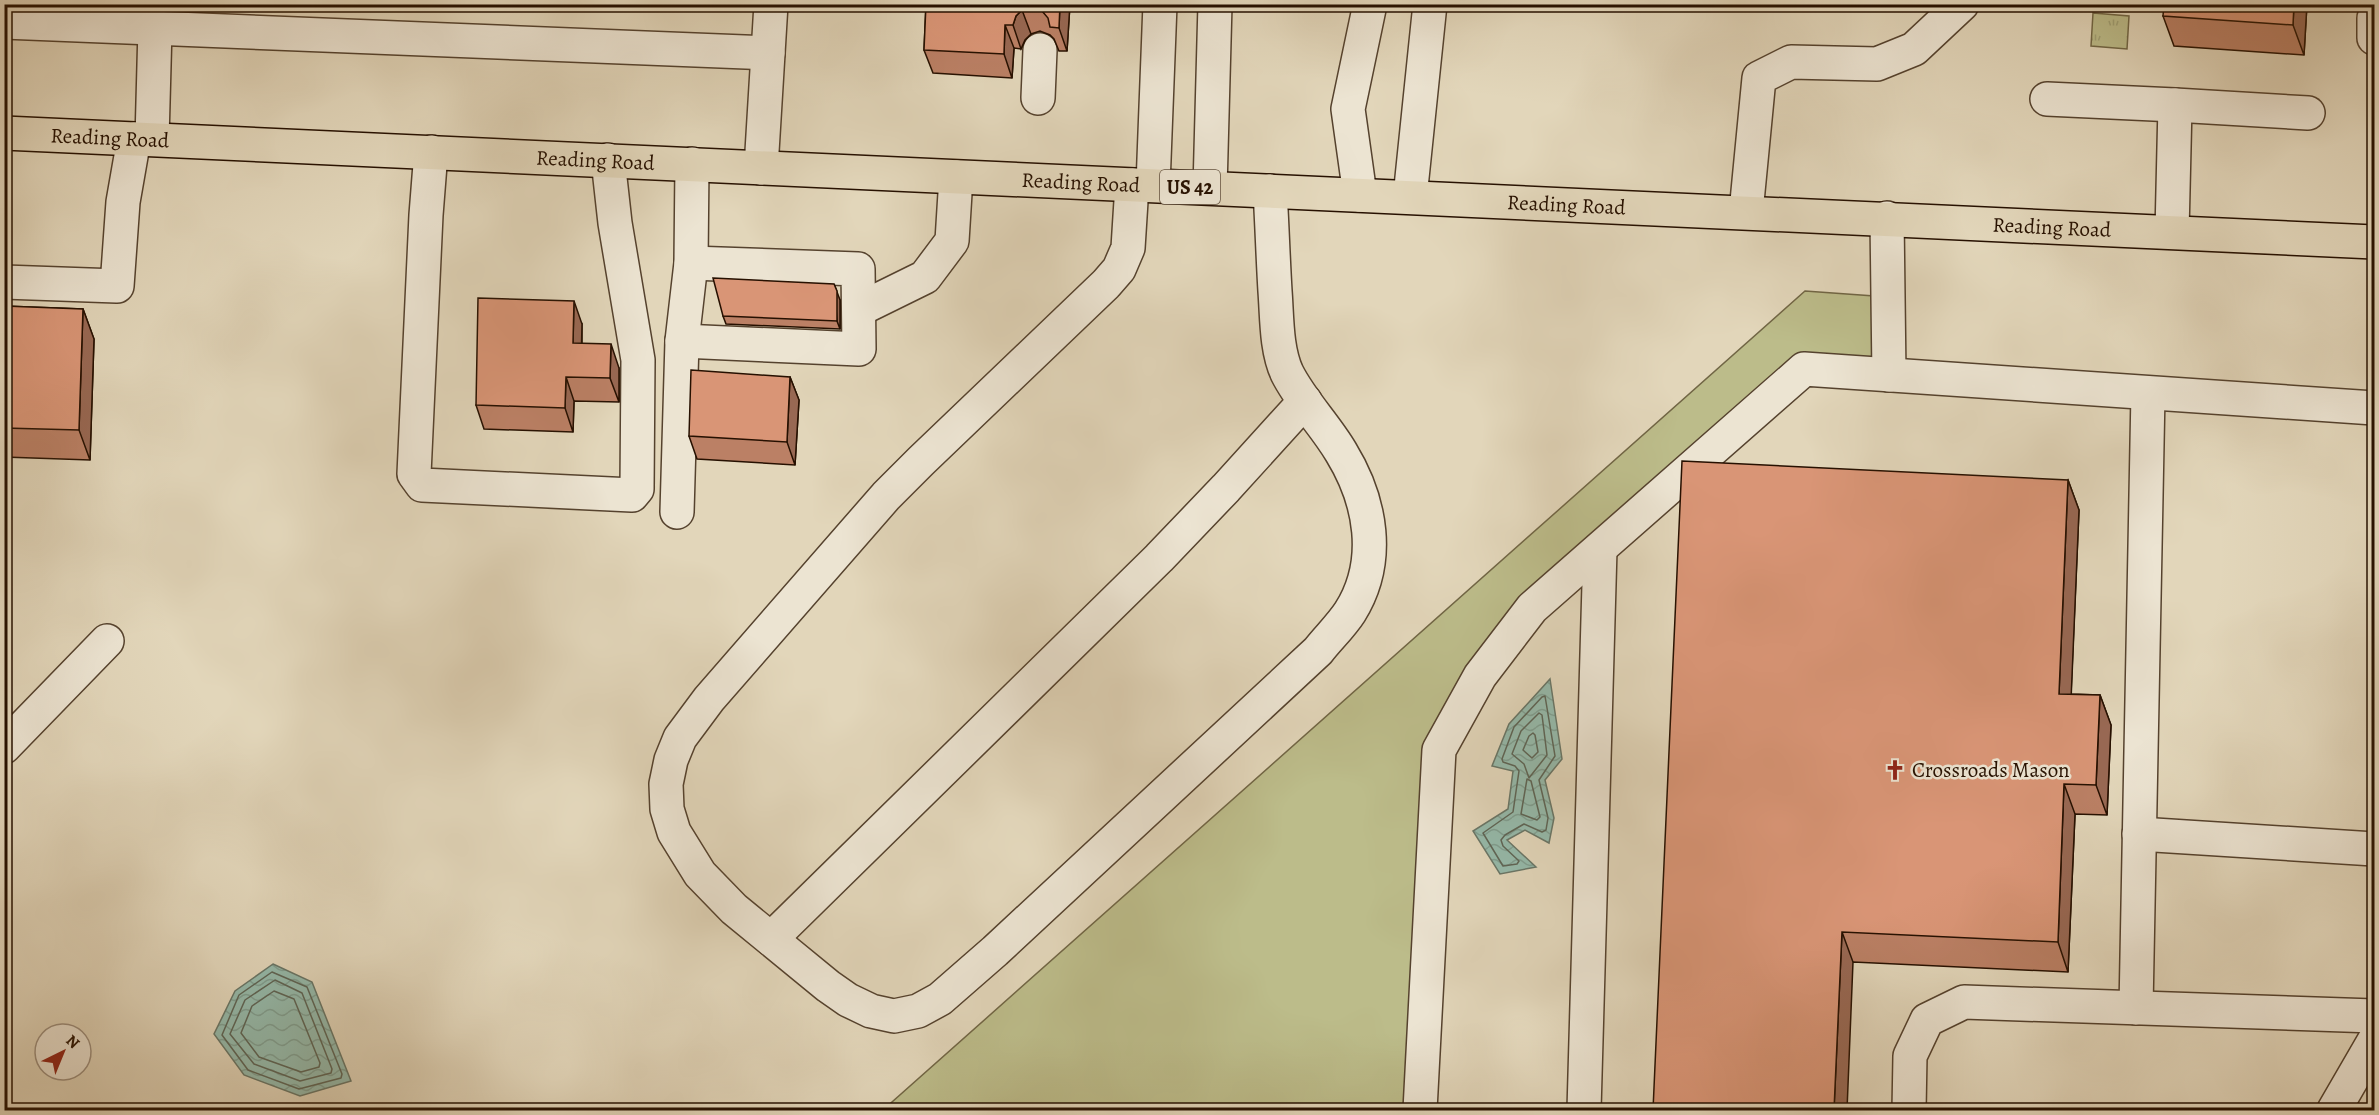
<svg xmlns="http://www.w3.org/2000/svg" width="2379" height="1115" viewBox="0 0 2379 1115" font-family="Alegreya,serif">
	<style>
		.grass { fill: #bcbc8a; stroke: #716645; stroke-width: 1.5 }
		.park { fill: url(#park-tufts); stroke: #716645; stroke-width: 1.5 }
		.water { fill: url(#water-waves); stroke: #697667; stroke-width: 1.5 }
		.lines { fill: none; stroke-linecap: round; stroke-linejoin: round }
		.shore { stroke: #5e6556; stroke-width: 1.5 }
		.minor-casing { stroke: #55422e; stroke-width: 36 }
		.major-casing { stroke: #261000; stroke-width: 36 }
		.minor { stroke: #ece4d2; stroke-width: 33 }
		.major { stroke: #e2d6ba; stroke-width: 33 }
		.wall { fill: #bb8065; stroke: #261000; stroke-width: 1.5 }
		.shaded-wall { fill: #986853; stroke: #261000; stroke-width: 1.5 }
		.building { fill: #d99576; stroke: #261000; stroke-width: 1.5 }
		.labels { text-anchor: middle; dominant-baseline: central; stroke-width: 5; stroke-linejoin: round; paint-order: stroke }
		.shield { fill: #ece4d2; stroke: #61503f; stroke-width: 1.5 }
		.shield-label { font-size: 20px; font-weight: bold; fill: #261000 }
		.street-label { font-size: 21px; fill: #261000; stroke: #ece4d2 }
		.poi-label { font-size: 21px; fill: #261000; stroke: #ece4d2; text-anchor: start }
	</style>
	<defs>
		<pattern id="park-tufts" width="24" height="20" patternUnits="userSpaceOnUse" patternTransform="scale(1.5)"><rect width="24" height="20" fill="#bcbc8a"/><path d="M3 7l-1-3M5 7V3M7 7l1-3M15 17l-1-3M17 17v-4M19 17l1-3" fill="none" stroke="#a1a175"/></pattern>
		<pattern id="water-waves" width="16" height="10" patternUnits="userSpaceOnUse" patternTransform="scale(1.5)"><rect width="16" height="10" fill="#95baab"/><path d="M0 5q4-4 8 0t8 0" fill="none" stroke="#809f91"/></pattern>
	</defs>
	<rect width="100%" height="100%" fill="#e2d6ba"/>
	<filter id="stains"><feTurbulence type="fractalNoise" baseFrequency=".00333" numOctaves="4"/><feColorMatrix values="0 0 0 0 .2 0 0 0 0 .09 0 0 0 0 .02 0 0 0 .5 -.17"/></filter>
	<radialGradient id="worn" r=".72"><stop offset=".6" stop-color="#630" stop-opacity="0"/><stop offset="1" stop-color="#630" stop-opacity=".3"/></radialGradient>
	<path class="grass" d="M1805,291L1888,297L1889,375L1804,369L1532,608L1439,750L1420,1110H883Z"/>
	<path class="park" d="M2093,13L2129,16L2127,49L2091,46Z"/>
	<g class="water">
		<path d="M1550,679L1562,759L1545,780L1554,818L1549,843L1525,830L1507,840L1536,867L1500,874L1473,831L1508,809L1513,771L1492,766L1509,724Z"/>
		<path d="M273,964L312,982L351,1081L300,1096L244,1075L214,1034L235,991Z"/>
	</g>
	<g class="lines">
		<g class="shore">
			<path d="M1545,696L1555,756L1539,780L1548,818L1546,830L1542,832L1524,824L1505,835L1501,840L1503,846L1519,861L1517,864L1503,866L1483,833L1513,812L1519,771L1515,766L1503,762L1502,759L1514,727L1542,697Z"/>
			<path d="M1539,713L1542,715L1547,755L1529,778L1524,764L1512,754L1521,731Z"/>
			<path d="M1533,733L1535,735L1538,752L1532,758L1523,750L1529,736Z"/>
			<path d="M1527,779L1531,781L1540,817L1537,820L1521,814Z"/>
			<path d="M272,972L307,987L342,1074L341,1078L299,1089L248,1070L222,1035L239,995Z"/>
			<path d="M275,980L302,993L332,1069L331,1073L300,1081L254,1064L230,1034L245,1000Z"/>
			<path d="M274,991L294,999L320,1063L319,1067L301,1072L259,1057L241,1033L252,1006Z"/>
		</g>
		<g class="minor-casing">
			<g id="minor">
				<path d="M2374,18V38"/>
				<path d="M4,22L768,53"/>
				<path d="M1038,98L1040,50"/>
				<path d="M2047,99L2175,105L2172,232"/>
				<path d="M2175,105L2308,113"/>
				<path d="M152,139L155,28"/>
				<path d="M431,152L426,215L414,474L422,485L632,495L637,489L638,360L615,223L608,160"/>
				<path d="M761,168L771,4"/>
				<path d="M1132,185L1128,248L1119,269L1106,284L921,461L886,496L709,699L680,738L671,760L666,784L667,809L674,832L700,874L734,909L828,986L848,1000L871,1011L894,1016L918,1011L940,999L995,951L1318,651C1328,638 1341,626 1350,612C1382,561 1371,501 1341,452C1325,425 1301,401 1287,373C1276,349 1277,317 1275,291C1273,258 1272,224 1270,191"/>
				<path d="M1153,185L1160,4"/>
				<path d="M1210,188L1215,4"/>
				<path d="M1360,195L1348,109L1370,4"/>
				<path d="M1410,197L1430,4"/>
				<path d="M1746,212L1759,78L1791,62L1877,64L1914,49L1962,4"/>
				<path d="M1887,218L1889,375"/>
				<path d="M4,282L117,286L123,202L134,139"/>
				<path d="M860,309L925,277L952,241L956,177"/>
				<path d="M682,341L859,349L858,269L691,263"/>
				<path d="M677,512L682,341L691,263L692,164"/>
				<path d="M4,747L107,641"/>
				<path d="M2139,834L2374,849"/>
				<path d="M771,939L1159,558L1226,488L1305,401"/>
				<path d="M2136,1008L2148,393"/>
				<path d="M1420,1110L1439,750L1480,676L1532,608L1804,369L2374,408"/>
				<path d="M1584,1110L1600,549"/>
				<path d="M1909,1110L1910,1056L1927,1020L1964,1002L2374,1016"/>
				<path d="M2334,1110L2374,1041"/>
			</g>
		</g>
		<g class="major-casing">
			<g id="major">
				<path id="s1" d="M4,133L2374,242"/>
			</g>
		</g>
		<use href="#minor" class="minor"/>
		<use href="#major" class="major"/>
	</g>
	<g class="wall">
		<path d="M926,4H1070L1067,51H1059L1054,39L1050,35L1040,31L1031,34L1025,40L1021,49L1014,48L1012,78L933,73L924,50Z"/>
		<path d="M2307,4L2304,55L2174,46L2163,16Z"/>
		<path d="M840,300V329L726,324L723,316Z"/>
		<path d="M4,306L83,309L94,339L90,460L4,457Z"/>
		<path d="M582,324V344L619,368V402L574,401L573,432L484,429L476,405Z"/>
		<path d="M790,377L799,400L795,465L697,459L689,436Z"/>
		<path d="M2068,480L2079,510L2071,694L2100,695L2111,725L2107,815L2075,814L2068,972L1853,962L1653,1110Z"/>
	</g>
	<g class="shaded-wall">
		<path d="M1060,4H1070L1067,51L1059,28Z"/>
		<path d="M2294,4H2307L2304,55L2293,25Z"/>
		<path d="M1022,10L1031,34L1025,40L1021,49L1013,25L1016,16Z"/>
		<path d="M1005,25L1014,48L1012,78L1004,54Z"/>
		<path d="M834,284L840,300V329L837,321Z"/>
		<path d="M574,301L582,324L581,367L573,343Z"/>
		<path d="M83,309L94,339L90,460L79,430Z"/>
		<path d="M611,344L619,368V402L610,378Z"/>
		<path d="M566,377L574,401L573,432L565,408Z"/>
		<path d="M790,377L799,400L795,465L787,442Z"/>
		<path d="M2068,480L2079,510L2070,724L2059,694Z"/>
		<path d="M2100,695L2111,725L2107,815L2096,785Z"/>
		<path d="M2064,784L2075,814L2068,972L2058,942Z"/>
		<path d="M1842,932L1853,962L1847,1110H1834Z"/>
	</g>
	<g class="building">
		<path d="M926,4H1060L1059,28L1050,27L1048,18L1042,11L1032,8L1022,10L1016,16L1013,25H1005L1004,54L924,50Z"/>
		<path d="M2164,4H2294L2293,25L2163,16Z"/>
		<path d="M713,278L834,284L837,291V321L723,316Z"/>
		<path d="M478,298L574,301L573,343L611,344L610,378L566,377L565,408L476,405Z"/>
		<path d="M4,306L83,309L79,430L4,428Z"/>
		<path d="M691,370L790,377L787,442L689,436Z"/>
		<path d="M1682,461L2068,480L2059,694L2100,695L2096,785L2064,784L2058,942L1842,932L1834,1110H1653Z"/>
	</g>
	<defs>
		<g id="church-bare" transform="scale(1.62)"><path d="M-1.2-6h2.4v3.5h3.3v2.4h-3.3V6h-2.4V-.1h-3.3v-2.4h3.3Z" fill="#8f2418" stroke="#ece4d2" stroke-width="2.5" paint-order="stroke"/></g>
	</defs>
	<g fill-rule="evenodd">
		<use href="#church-bare" x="1895" y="770"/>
	</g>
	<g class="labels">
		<rect class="shield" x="1160" y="170" width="60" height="34" rx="4.5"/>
		<g class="shield-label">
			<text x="1190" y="187">US 42</text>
		</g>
		<g class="street-label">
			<text stroke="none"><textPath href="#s1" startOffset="106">Reading Road</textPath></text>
			<text stroke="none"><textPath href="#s1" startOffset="592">Reading Road</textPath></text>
			<text stroke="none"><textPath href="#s1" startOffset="1078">Reading Road</textPath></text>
			<text stroke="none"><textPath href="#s1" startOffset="1564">Reading Road</textPath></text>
			<text stroke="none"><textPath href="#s1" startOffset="2050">Reading Road</textPath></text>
		</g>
		<g class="poi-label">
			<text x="1912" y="770">Crossroads Mason</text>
		</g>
	</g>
	<rect width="2379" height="1115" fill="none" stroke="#e2d6ba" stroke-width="24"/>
	<rect x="6" y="6" width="2367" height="1103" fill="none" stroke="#261000" stroke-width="3"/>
	<rect x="12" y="12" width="2355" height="1091" fill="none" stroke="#261000" stroke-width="1.5"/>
	<g transform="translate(63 1052) rotate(43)"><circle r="28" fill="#ece4d2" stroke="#9d8f7e" stroke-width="1.5"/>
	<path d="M0-4.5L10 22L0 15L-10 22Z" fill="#8f2418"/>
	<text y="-9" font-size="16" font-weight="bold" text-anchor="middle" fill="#261000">N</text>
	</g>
	<rect width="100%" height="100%" filter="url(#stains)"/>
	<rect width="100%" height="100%" fill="url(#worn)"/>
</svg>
